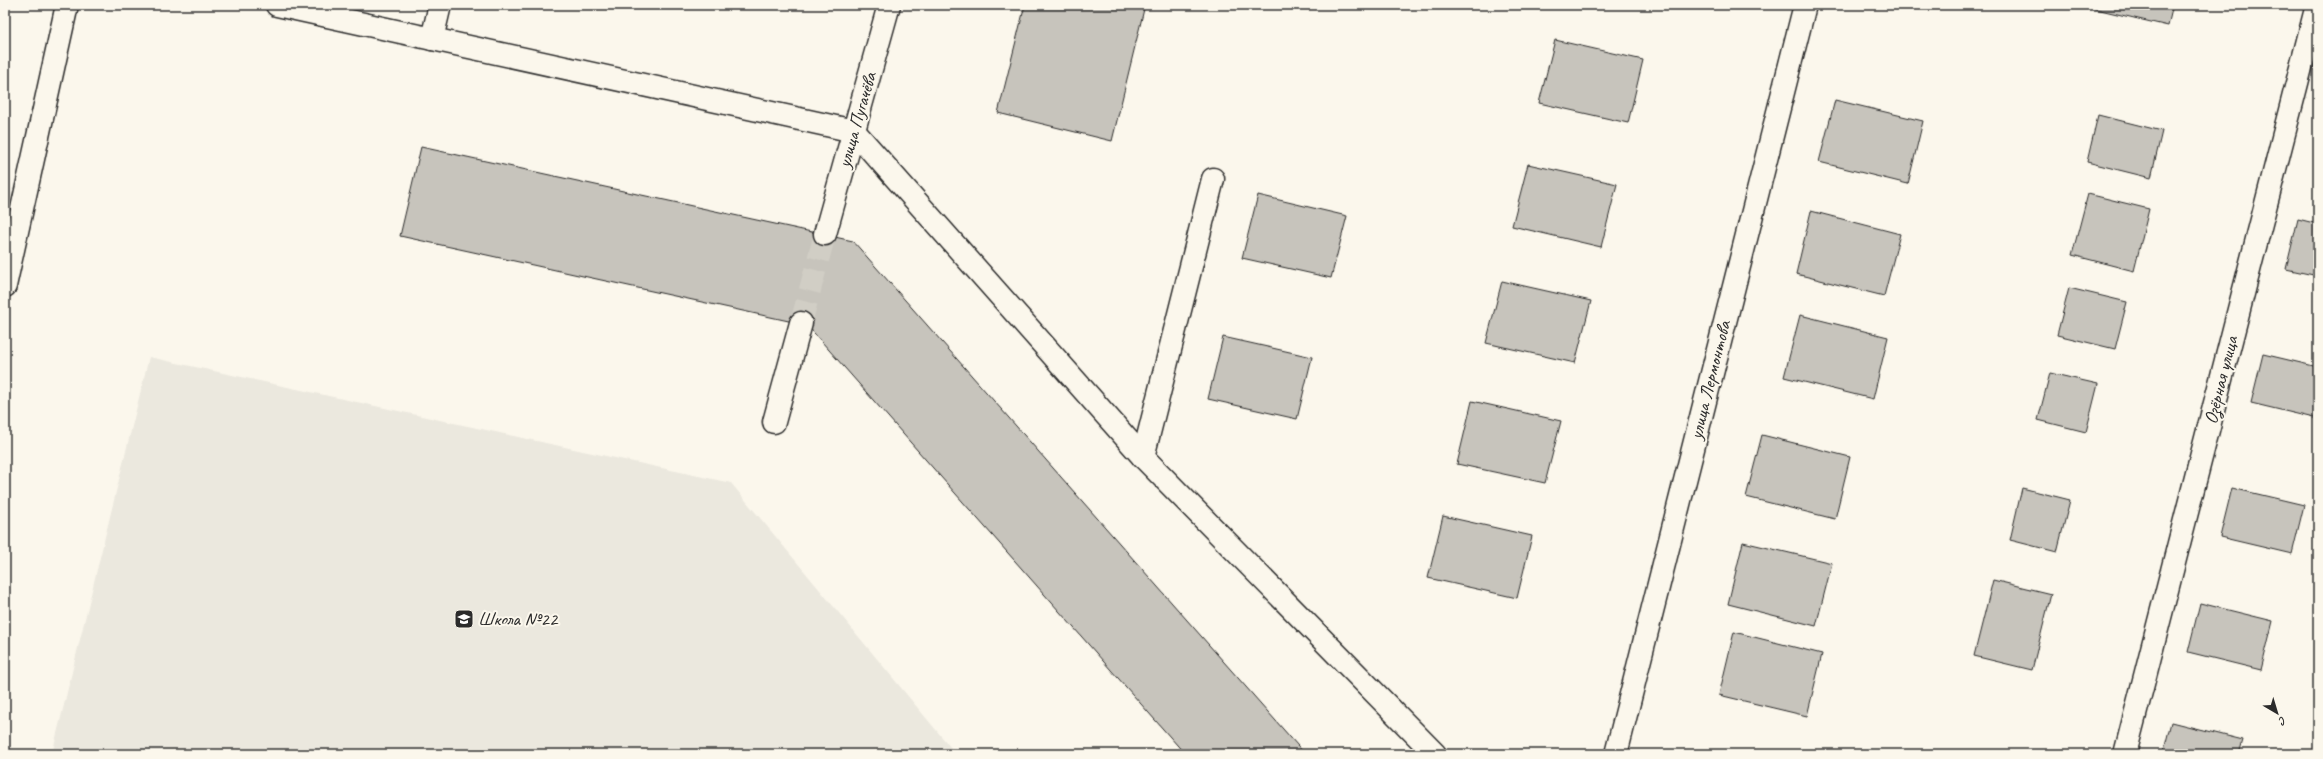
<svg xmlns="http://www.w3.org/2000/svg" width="2323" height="759" viewBox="0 0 2323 759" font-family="Caveat,sans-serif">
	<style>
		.built { fill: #ebe8de }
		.building { fill: #c7c4bc; stroke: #2b2b2b }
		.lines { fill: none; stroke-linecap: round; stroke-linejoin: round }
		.minor-tunnel { stroke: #d1cec5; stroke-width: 22; stroke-dasharray: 22 11; stroke-linecap: butt }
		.minor-casing { stroke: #2b2b2b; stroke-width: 25 }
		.minor { stroke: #fbf7ec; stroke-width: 22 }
		.labels { text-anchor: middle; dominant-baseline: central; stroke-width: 4; stroke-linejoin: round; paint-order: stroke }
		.street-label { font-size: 19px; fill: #2b2b2b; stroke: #fbf7ec }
		.poi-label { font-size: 19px; fill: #2b2b2b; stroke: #fbf7ec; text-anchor: start }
	</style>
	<rect width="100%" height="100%" fill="#fbf7ec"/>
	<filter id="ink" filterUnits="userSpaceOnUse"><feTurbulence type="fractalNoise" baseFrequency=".025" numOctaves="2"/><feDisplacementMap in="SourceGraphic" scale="8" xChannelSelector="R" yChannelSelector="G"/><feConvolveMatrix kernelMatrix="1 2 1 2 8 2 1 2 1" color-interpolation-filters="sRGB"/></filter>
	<g filter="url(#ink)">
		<path class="built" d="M149,357L731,483L956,754H52Z"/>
		<g class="building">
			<path d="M1025,5H1145L1112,141L998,113Z"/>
			<path d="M2079,5H2173L2168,26Z"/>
			<path d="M1555,40L1643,60L1628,123L1539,103Z"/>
			<path d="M1835,100L1923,121L1908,184L1819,162Z"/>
			<path d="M2098,115L2162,131L2151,178L2087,162Z"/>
			<path d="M421,147L853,241L1305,754H1185L807,325L400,236Z"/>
			<path d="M1528,164L1617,184L1601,247L1512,226Z"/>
			<path d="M2088,194L2149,209L2134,271L2072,255Z"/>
			<path d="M1258,195L1347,216L1331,278L1242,258Z"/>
			<path d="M1811,211L1900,234L1884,296L1796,274Z"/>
			<path d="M2298,219L2318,224V276L2286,269Z"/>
			<path d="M1502,281L1591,301L1575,363L1486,343Z"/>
			<path d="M2069,288L2127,302L2115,349L2057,335Z"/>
			<path d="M1800,315L1888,337L1873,399L1784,377Z"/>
			<path d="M1223,337L1312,357L1297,419L1208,399Z"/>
			<path d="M2263,354L2318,367V419L2251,403Z"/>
			<path d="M2050,373L2098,384L2086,432L2038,420Z"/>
			<path d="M1472,401L1561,421L1545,483L1457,464Z"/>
			<path d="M1762,435L1850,457L1835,519L1746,497Z"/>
			<path d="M2022,488L2070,500L2057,552L2010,540Z"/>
			<path d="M2232,488L2304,505L2292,554L2220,537Z"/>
			<path d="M1443,516L1532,536L1517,598L1428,578Z"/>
			<path d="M1743,542L1832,563L1816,626L1728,604Z"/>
			<path d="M1993,580L2051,594L2032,670L1974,656Z"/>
			<path d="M2200,603L2273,621L2261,670L2188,652Z"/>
			<path d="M1734,632L1822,654L1807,716L1719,695Z"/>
			<path d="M2171,722L2243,740L2239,754H2163Z"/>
		</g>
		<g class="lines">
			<path class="minor-tunnel" d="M801,323L825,234"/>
			<g class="minor-casing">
				<g id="minor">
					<path d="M277,5L854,131L1143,457L1435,754"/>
					<path d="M432,39L440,5"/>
					<path d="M825,234L889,5"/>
					<path d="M5,286L67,5"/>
					<path d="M774,422L801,323"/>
					<path d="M1143,457L1213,179"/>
					<path d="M1616,754L1805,5"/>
					<path d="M2125,754L2317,5"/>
				</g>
			</g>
			<use href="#minor" class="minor"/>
		</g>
	</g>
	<defs>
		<g id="school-square" transform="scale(1)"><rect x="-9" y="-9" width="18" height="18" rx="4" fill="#2b2b2b" stroke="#fbf7ec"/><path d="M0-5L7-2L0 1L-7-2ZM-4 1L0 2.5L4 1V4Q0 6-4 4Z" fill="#fff"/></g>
	</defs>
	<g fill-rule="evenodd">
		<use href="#school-square" x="464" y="619"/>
	</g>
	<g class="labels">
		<g class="street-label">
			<text transform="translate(857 120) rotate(-74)">улица Пугачёва</text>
			<text transform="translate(1710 380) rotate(-76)">улица Лермонтова</text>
			<text transform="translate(2221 380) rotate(-76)">Озёрная улица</text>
		</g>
		<g class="poi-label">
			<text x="478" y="619">Школа №22</text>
		</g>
	</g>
	<rect width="2323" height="759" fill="none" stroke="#fbf7ec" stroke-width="20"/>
	<rect x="10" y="10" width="2303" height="739" fill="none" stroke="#2b2b2b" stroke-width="1.5" filter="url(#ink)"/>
	<g transform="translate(2277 713) rotate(142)" stroke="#fbf7ec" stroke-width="3" paint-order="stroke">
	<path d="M0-3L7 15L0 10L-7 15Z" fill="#2b2b2b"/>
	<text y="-6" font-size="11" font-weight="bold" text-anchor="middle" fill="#2b2b2b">С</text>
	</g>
</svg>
